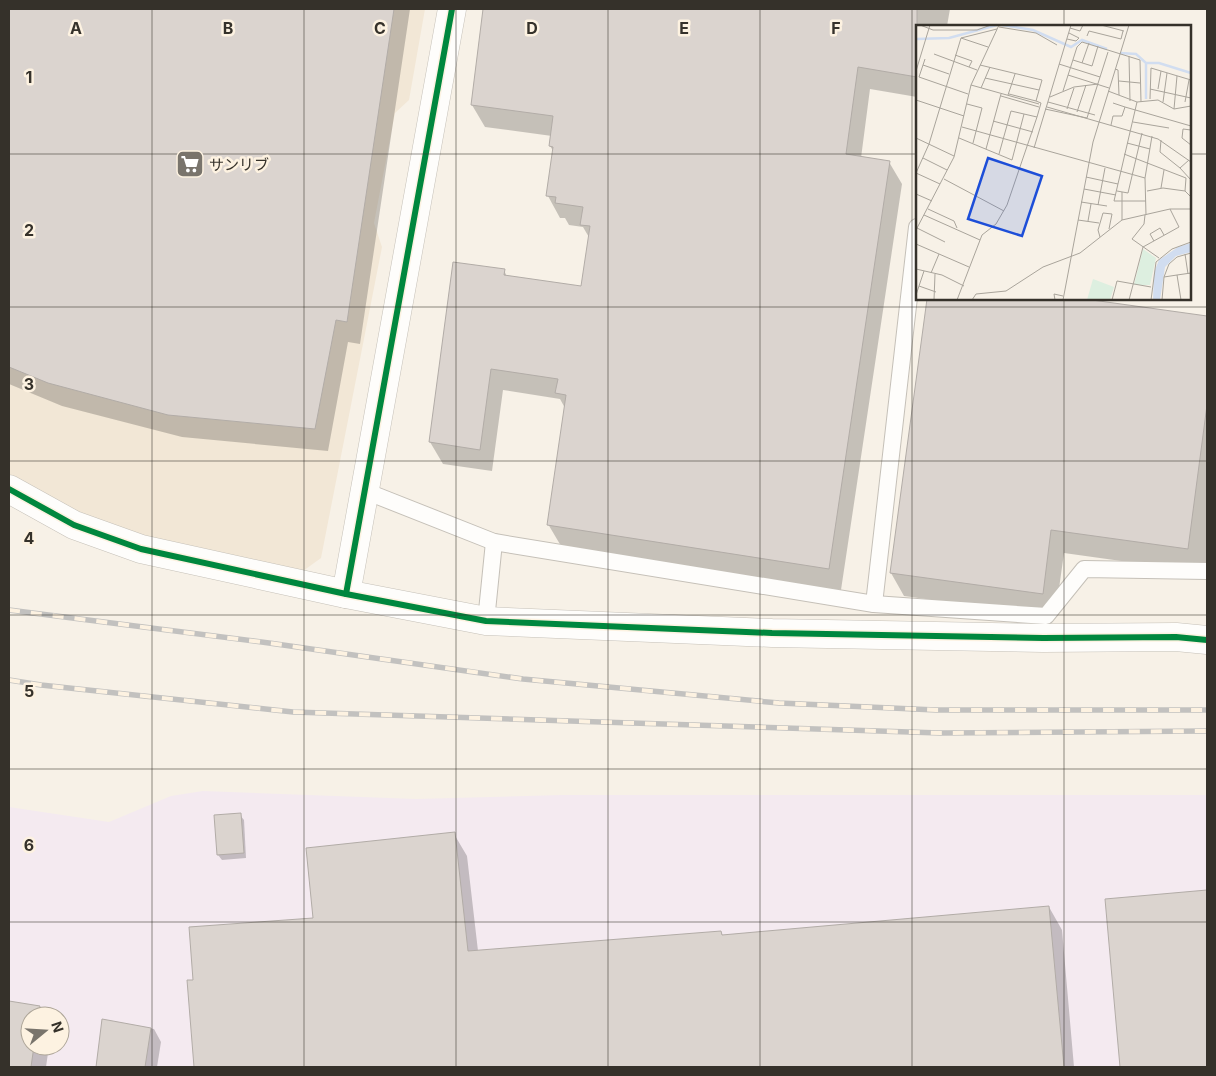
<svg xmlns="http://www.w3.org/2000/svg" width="1216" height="1076" viewBox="0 0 1216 1076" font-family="Inter,'Noto Sans JP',sans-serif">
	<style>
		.built { fill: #f2e7d6 }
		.industrial { fill: #f4eaf0; fill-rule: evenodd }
		.shadow { fill: #0003 }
		.building { fill: #dbd4cf; stroke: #b2aca7 }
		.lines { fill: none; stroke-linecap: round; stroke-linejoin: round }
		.lane-casing { stroke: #c5c0b8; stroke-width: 18 }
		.secondary-casing { stroke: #c5c0b8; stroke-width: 29 }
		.lane { stroke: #fefdfb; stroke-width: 16 }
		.secondary { stroke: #fefdfb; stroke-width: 28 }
		.rail-casing { stroke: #c2c1bf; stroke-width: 5.5 }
		.rail { stroke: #fdf2e1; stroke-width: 4; stroke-dasharray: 11; stroke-linecap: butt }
		.cycleway-casing { stroke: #fdf2e1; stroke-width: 9 }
		.cycleway { stroke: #00873e; stroke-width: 6 }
		.grid { fill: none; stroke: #35312a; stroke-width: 1; stroke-opacity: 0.55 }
		.labels { text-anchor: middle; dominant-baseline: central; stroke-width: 5; stroke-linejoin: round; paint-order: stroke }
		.poi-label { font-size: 15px; fill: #35312a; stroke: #fdf2e1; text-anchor: start }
		.inset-river { fill: none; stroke: #d1ddf0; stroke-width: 2.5 }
		.inset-road { fill: none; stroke: #a9a49b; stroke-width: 1 }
		.view { fill: #1d4ed8; fill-opacity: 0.15; stroke: #1d4ed8; stroke-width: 2.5 }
		.inset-edge { fill: none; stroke: #35312a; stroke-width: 2.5 }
		.grid-label { font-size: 16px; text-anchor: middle; font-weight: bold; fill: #35312a; stroke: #fdf2e1; stroke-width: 5; stroke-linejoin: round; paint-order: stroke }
	</style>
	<rect width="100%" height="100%" fill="#f7f1e7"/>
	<path class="built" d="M9,9H425L409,100L395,113L374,223L382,247L321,558L303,571L140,535L69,510L9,476Z"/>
	<path class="industrial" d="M203,791L416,799L562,795H1207V1067H9V807L109,822L171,796ZM30,1016H60V1046H30Z"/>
	<g class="shadow">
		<path d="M9,9H410L360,344L348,342L328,451L182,437L62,406L9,384Z"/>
		<path d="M485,9H950L947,26H917V97L870,89L861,158L889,162L902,184L841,590L561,546L548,524L565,408L560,399L503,390L492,471L443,464L430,442L504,270L507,277L582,287L590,239L583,227L569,225L565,218H560L548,196L554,152L550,146L552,136L485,127L472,105Z"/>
		<path d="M928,299H1094L1096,302L1207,317V570L1200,572L1064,553L1055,617L904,596L891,573Z"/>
		<path d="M240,815L244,820L246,858L222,860L218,855Z"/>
		<path d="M454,834L467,856L478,951L721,932L723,936L1049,907L1062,930L1074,1067H195L188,981H195L314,919Z"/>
		<path d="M1207,891V1067H1121L1106,900Z"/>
		<path d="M9,1003L39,1007L44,1016H30V1046H49L46,1067H9Z"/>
		<path d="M103,1021L154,1029L161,1042L157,1067H97Z"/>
	</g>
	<g class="building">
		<path d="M9,9H394L347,322L336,320L315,429L168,415L48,383L9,367Z"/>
		<path d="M483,9H917V77L858,67L846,154L890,161L829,569L547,525L566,395L555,393L558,379L491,369L480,450L429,442L453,262L505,269L504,275L581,286L590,226L580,225L583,207L555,203L556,197L546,196L553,147L549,146L553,116L471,105Z"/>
		<path d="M927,299H1085L1207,316V405L1188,549L1051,530L1043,594L890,573Z"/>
		<path d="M241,813L244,853L217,855L214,815Z"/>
		<path d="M455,832L468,951L721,931L722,935L1049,906L1064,1067H194L187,980H193L189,927L313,918L306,848Z"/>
		<path d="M1207,890V1067H1120L1105,899Z"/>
		<path d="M9,1001L40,1006L38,1016H30V1046H34L31,1067H9Z"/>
		<path d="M102,1019L151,1028L145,1067H96Z"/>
	</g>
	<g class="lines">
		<g class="lane-casing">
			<g id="lane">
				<path d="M365,491L494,542L874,604L1046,616L1084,569L1207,571"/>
				<path d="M874,604L917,227"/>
				<path d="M486,621L494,542"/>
			</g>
		</g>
		<g class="secondary-casing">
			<g id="secondary">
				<path d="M9,489L74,525L141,549L346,594L486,621L772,633L1043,638L1176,637L1207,640"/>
				<path d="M346,594L452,9"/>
			</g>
		</g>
		<use href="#lane" class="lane"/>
		<use href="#secondary" class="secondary"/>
		<g class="rail-casing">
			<g id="rail">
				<path d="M9,610L269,643L523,679L779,703L936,710H1207"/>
				<path d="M9,680L41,685L293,712L940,733L1207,731"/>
			</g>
		</g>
		<use href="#rail" class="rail"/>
		<g class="cycleway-casing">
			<g id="cycleway">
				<path d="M9,489L74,525L141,549L346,594L486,621L772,633L1043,638L1176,637L1207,640"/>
				<path d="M346,594L452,9"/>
			</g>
		</g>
		<use href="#cycleway" class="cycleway"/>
	</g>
	<path class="grid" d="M152,9V1067M304,9V1067M456,9V1067M608,9V1067M760,9V1067M912,9V1067M1064,9V26M9,154H917M1190,154H1207M1064,299V1067M9,307H1207M9,461H1207M9,615H1207M9,769H1207M9,922H1207"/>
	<defs>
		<g id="supermarket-square" transform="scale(1.4375)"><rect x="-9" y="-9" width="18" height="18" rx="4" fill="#79746c" stroke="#fdf2e1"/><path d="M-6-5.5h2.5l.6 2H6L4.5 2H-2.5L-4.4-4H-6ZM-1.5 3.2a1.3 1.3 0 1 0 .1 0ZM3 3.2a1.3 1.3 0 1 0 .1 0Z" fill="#fff"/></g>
	</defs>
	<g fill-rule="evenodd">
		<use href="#supermarket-square" x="190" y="164"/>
	</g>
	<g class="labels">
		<g class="poi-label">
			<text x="209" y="164">サンリブ</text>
		</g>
	</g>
	<g transform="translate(916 25)">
		<rect width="275" height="275" fill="#f7f1e7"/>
		<path d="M227,224L240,233L234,260H218ZM177,254L198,262L194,275H171Z" fill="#ddefe0"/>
		<path d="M275,218V227L260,231L249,242L244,275H237L238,247L243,235L262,222Z" fill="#d1ddf0"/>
		<path class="inset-river" d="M86,0L117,5L155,22L166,15L191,24M0,14L33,13L81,0M204,28L220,29L230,38H243L275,48M230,74V38"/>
		<path class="inset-road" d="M4,0L17,5H61L75,0M185,0L208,6M83,2L120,8L141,20M154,3L164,6L167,0M171,11L173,6L205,14L207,6M45,13L72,22M151,14L160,16L163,13L153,8M18,29L61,45M39,30L56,36L53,42M213,31L214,76M9,34L3,52L52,69M157,35L176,41L182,21M166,38L173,18M143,39L184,52M7,40L33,49M64,40L126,55L120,76L125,78L121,92L95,86L83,129M199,44L202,45L203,70M0,46L14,0M152,50L193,63M69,53L123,65M203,56L224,58M55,60L123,79M65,63L74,42M234,64L275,73M242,64L245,46M147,66L161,22L166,17L224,35L225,77M192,66L221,77L242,75L258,84L275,81M93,69L120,76M92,70L99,49M85,71L123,82M134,72L158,62L182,59M234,74L235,43L275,55M0,75L48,91M132,77L179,90M221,77L198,176H230M247,77L251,48M269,77L273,55M51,79L66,83L57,118M131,82L242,114L275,137M209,82L275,101M129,84L171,93L192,27M151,84L158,63M258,84L261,51M161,87L170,60M77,96L117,107M217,97L253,103M195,100L197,91H206L209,82L197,78M46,102L229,153M275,105L267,104L266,113L275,120M0,113L38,131M43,113L96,135L108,89M245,115L244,127L264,143M211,118L234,124M118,123L155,0M70,124L85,69M208,129L270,153L269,166L275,172M7,133L31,145M273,135L264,143L275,155M0,148L13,119L45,13L81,4M0,148L24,159M170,152L202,159M28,154L88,186M245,163L248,145M168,164L200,170M201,166L212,168L226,108M231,166L247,163L269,166M0,169L16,176M165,177L191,181M182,180L189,143M12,184L38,196L41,203M8,190L64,215M229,190L228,199L216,214L243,233M230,190L229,153L236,111M162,195L183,198M206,195V167M172,196L175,179M1,203L29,217M0,205L38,132L55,60L83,0M184,212L182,205L187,188L196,189L193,204M238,216L234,209L244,203L248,210M0,219L53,242M227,222L263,202L254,184M269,229L272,249M0,244L26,250L48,261M15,248L23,229M261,250L248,252L253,239L261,232L275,228M3,261L20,267M0,270L8,246M18,275L19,249M41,275L66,210L80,199L91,180L121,92M56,275L60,269L90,266L127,242L164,228L206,195L254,184H275M139,275L138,269L147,271M147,275L177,117L213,0M196,275L201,256L235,262M213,275L227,222M235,275L240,237L256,224L275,217M246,275L248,252M265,275L261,250L275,248"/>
		<path class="view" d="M72,133L126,151L106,211L52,194Z"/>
		<rect width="275" height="275" class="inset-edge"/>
	</g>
	<g class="grid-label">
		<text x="76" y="34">A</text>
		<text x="228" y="34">B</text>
		<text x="380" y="34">C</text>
		<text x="532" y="34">D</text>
		<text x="684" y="34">E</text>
		<text x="836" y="34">F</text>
		<text x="29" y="83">1</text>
		<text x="29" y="236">2</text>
		<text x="29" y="390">3</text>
		<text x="29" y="544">4</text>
		<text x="29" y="697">5</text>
		<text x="29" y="851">6</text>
	</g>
	<rect width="1216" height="1076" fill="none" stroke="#35312a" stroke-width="20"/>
	<g transform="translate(45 1031) rotate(72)"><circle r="24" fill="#fdf2e1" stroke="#ada598"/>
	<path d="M0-4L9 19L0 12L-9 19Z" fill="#79746c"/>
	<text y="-8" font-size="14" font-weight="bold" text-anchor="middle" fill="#35312a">N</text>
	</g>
</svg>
